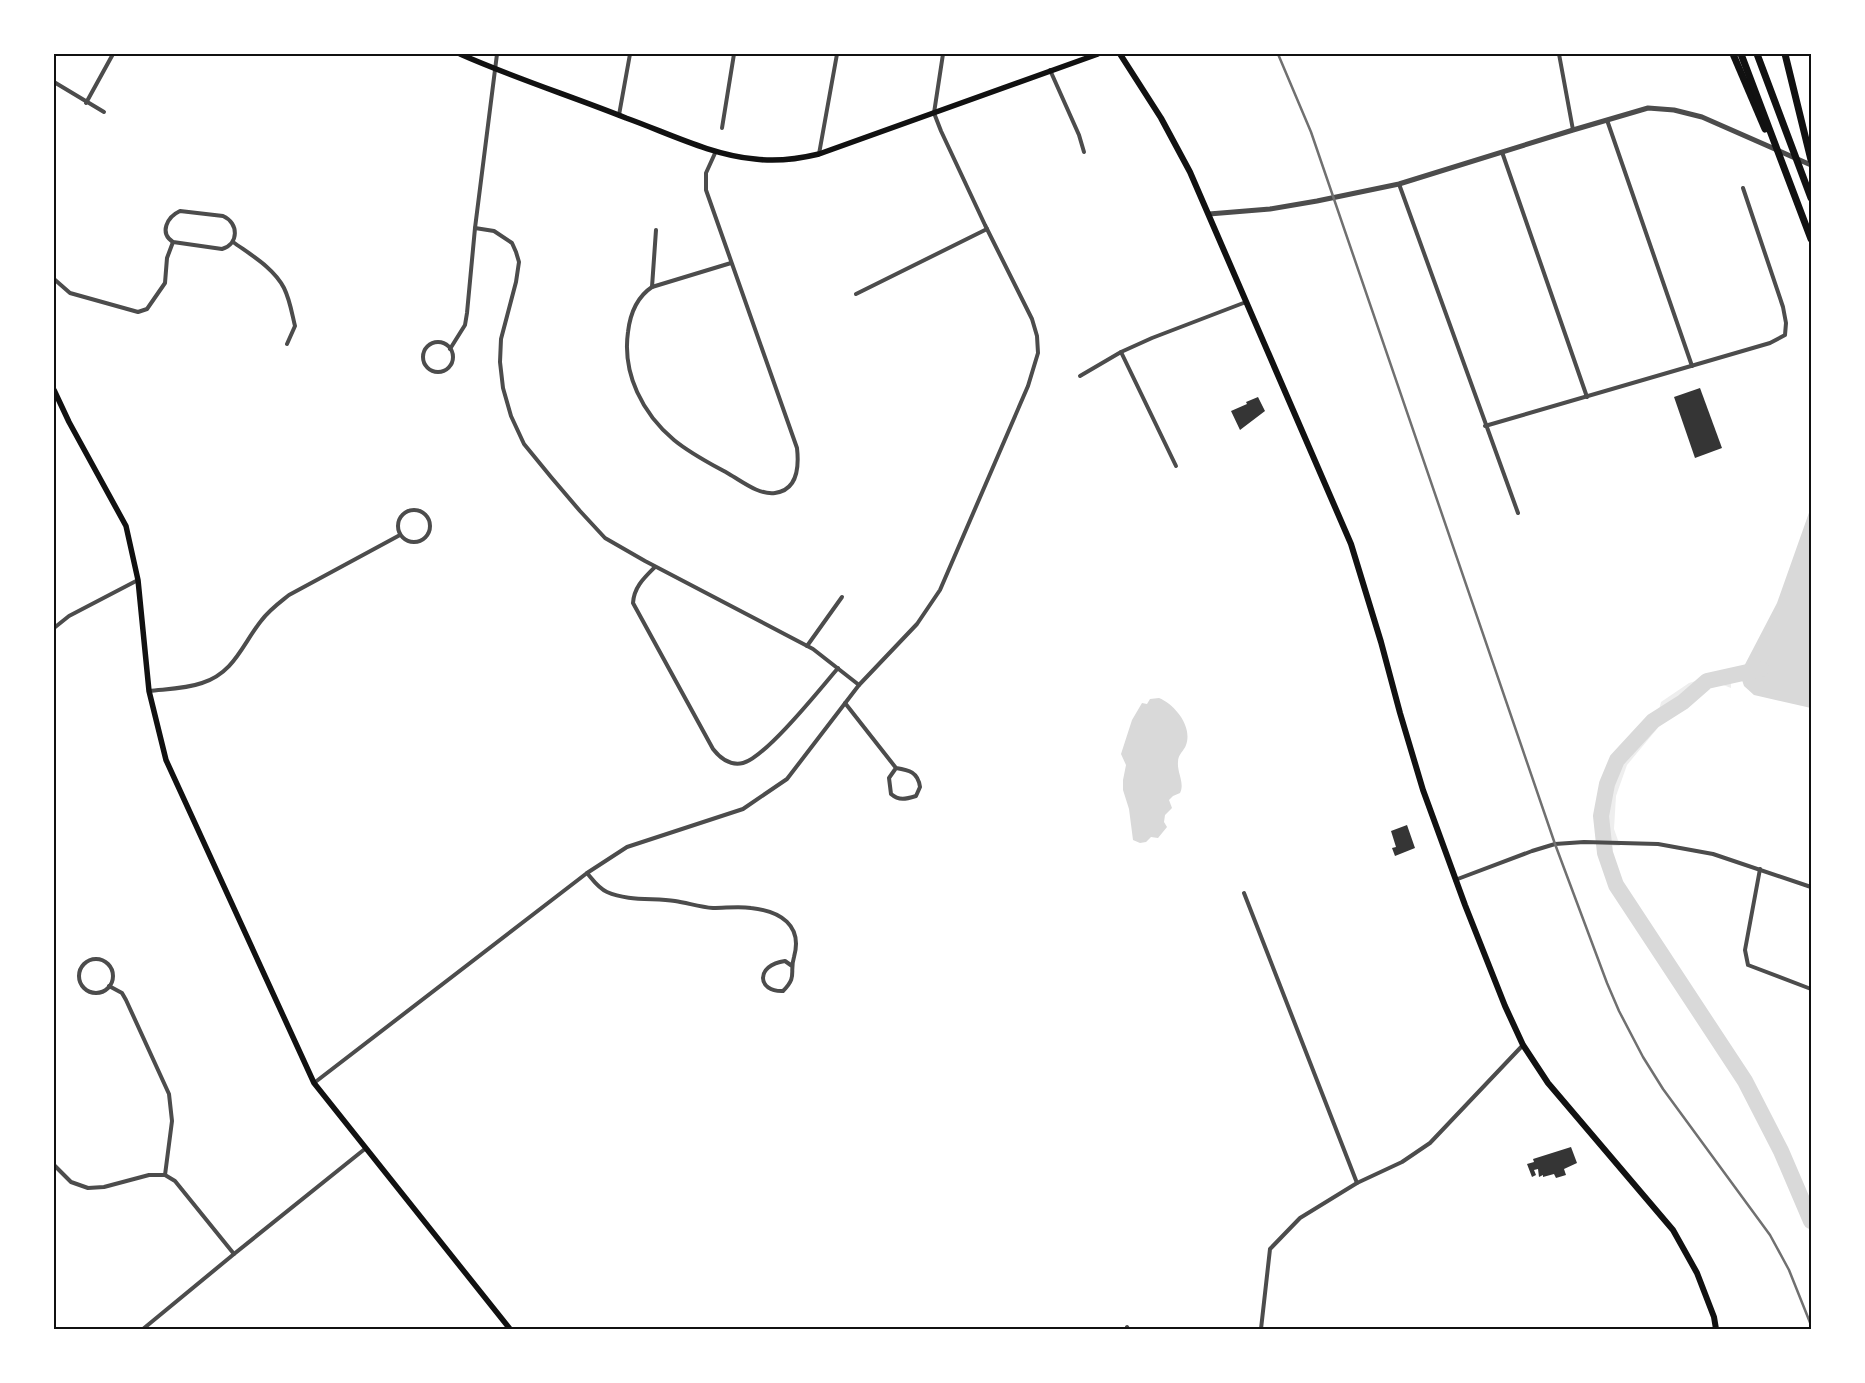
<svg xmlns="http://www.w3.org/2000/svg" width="1865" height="1383" viewBox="0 0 1865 1383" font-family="Figtree,sans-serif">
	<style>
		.green { fill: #eee }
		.water { fill: #d9d9d9 }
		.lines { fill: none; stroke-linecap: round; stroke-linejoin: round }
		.river { stroke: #d9d9d9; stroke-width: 16 }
		.building { fill: #353535 }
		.minor { stroke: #4c4c4c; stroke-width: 4 }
		.tertiary { stroke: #4c4c4c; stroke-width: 5 }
		.secondary { stroke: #111; stroke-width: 5.5 }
		.primary { stroke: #111; stroke-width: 6 }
		.motorway { stroke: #111; stroke-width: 7 }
		.rail { stroke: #707070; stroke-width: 2.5 }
		.neatline { fill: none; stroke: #111; stroke-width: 2 }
	</style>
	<rect width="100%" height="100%" fill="#fff"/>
	<path class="green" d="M1719,674L1731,680V688L1718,683L1693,691L1668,707L1666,717L1661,724L1627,765L1616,796L1614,829L1620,846H1611L1606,830L1608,795L1619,761L1658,714L1661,702L1689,683Z"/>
	<g class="water">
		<path d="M1811,507V708L1754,695L1744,686L1740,674L1777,603Z"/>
		<path d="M1159,698C1174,704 1193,726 1186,745C1184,751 1178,754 1178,762C1177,773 1185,783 1180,793L1173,796L1169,800L1172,808L1165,815L1164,822L1167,827L1158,838L1151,837L1146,842L1140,843L1133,840L1129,809L1123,790V780L1126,765L1121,754L1132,720L1142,703L1147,704L1150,699Z"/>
	</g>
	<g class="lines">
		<path class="river" d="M1761,669L1707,681L1683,702L1653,721L1617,760L1607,784L1601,816L1605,853L1616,885L1745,1081L1781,1151L1811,1221"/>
	</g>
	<g class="building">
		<path d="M1700,388L1722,448L1695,458L1674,397Z"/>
		<path d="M1258,397L1265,411L1240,430L1231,411L1247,404L1246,402Z"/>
		<path d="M1407,825L1415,848L1395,856L1392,848L1396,847L1391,831Z"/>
		<path d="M1571,1147L1577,1163L1564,1169L1566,1175L1556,1178L1554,1174L1543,1177V1175L1539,1177L1538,1169L1534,1170L1536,1175L1532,1177L1527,1164L1534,1162L1533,1159Z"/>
	</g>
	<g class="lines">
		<g class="minor">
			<path d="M1559,54L1573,130"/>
			<path d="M1050,70L1079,135L1084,152"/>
			<path d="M54,82L104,112"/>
			<path d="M86,103L113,54"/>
			<path d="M619,115L630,54"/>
			<path d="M1607,120L1692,366"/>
			<path d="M722,128L734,54"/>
			<path d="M716,151L706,173V190L797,448C799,466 798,490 775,493C759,495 743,482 729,474C711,464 691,454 674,440C643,414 622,374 628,332C630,315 637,297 652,287L731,263"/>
			<path d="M1502,152L1587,397"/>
			<path d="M819,154L837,54"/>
			<path d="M1399,184L1518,513"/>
			<path d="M180,211L223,216C239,223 239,244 222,249L173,242C159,233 167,217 180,211Z"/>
			<path d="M475,228L494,231L512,243L516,252L519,262L516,282L501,339L500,362L503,388L511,416L524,444L551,477L580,511L605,538L645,561L813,649L859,685"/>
			<path d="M233,242C251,255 274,268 284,288C290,300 292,314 295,326L287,344"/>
			<path d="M54,279L70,293L138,312L147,309L165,283L167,258L173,242"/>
			<path d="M652,287L656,230"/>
			<path d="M856,294L987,229"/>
			<circle cx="438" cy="357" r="15"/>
			<path d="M450,349L465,325L467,313L475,228L497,54"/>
			<path d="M1121,352L1176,466"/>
			<path d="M1080,376L1121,352L1152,338L1246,302"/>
			<path d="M1485,426L1770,343L1785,335L1786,323L1783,307L1743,188"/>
			<circle cx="414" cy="526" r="16"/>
			<path d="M655,567C644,578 634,587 633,603L713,749C720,758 730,766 743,763C765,758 821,688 838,668"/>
			<path d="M54,628L69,616L138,580"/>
			<path d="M807,646L842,597"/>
			<path d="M149,691C166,689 185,689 202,683C234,673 242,645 261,621C269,610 279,603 289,595L400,535"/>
			<path d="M845,703L896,768L889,778L891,794C899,801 906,799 916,796L920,787C918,772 909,770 896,768"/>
			<path d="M1760,869L1745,950L1748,965L1811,989"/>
			<path d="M587,873C593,880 598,888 607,892C627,901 653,898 675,901C688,903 700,907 713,908C726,908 739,906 751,908C780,911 803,925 794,957C789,973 798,976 783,991C757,992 755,965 785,961L792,966"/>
			<path d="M1455,880L1532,851L1555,844L1584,842L1658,844L1713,854L1811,887"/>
			<path d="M1244,893L1357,1183"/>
			<circle cx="96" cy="976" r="17"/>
			<path d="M109,986L122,993L126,1000L169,1094L172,1121L165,1175"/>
			<path d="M314,1083L587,873L627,847L743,809L787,779L859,685L917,624L940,590L1028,386L1038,353L1037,336L1032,319L985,225L941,131L934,113L943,54"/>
			<path d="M54,1165L71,1182L88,1188L104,1187L149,1175H165L175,1181L234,1254"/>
			<path d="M1127,1327L1128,1329"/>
			<path d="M143,1329L234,1254L366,1148"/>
			<path d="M1261,1329L1270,1249L1300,1218L1357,1183L1402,1162L1430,1143L1523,1045"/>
		</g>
		<path class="tertiary" d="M1209,214L1270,209L1317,201L1399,184L1573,130L1648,108L1674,110L1702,117L1811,165"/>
		<g class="secondary">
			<path d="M460,54C514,78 571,96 626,118C668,133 711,155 755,159C777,162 798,159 819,154L1098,54"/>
			<path d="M54,390L69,422L126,526L138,580L149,691L166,760L314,1083L510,1329"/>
		</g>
		<path class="primary" d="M1120,54L1161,118L1190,172L1351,544L1381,642L1400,713L1423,790L1465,905L1505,1006L1523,1045L1548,1083L1673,1230L1697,1273L1714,1317L1716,1329"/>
		<g class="motorway">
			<path d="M1733,54L1765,129"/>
			<path d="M1741,54L1811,239"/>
			<path d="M1757,54L1811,198"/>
			<path d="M1785,54L1811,160"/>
		</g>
		<path class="rail" d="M1278,54L1311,132L1555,844L1607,983L1619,1011L1643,1057L1663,1089L1770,1235L1789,1270L1811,1325"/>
	</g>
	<rect width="1865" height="1383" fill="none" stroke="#ffffff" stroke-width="110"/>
	<rect x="55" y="55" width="1755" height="1273" class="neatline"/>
</svg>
